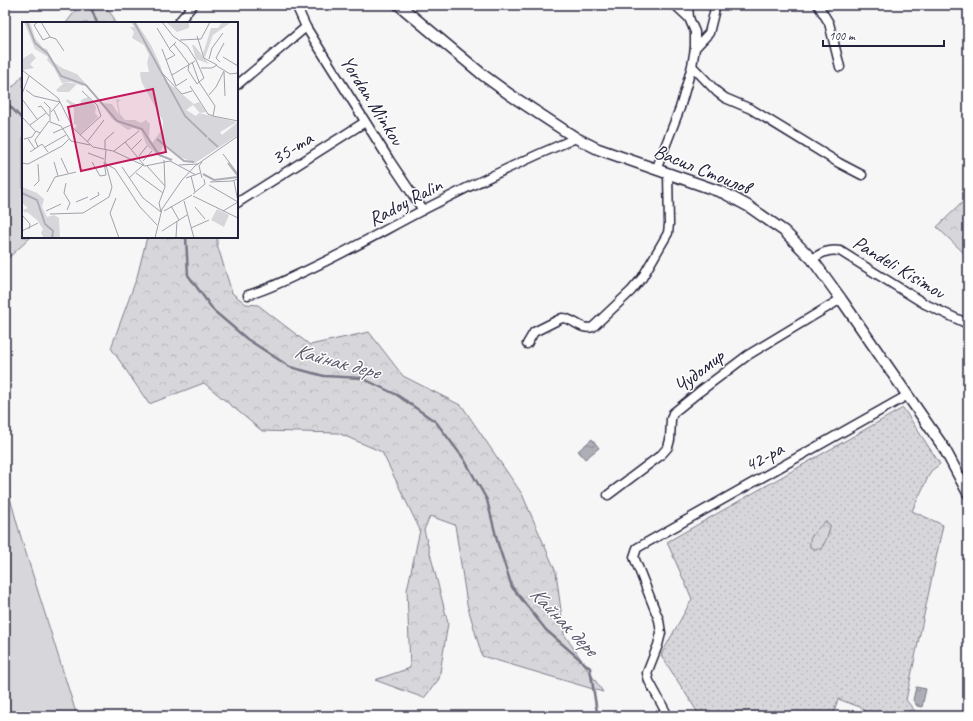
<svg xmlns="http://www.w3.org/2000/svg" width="973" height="721" viewBox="0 0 973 721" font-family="Caveat,sans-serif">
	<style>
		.grass { fill: url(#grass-dots); stroke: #7c7c8b }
		.forest { fill: url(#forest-crowns); stroke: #7c7c8b }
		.garden { fill: #d7d7db; stroke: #7c7c8b }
		.water { fill: url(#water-ripples); stroke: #767685 }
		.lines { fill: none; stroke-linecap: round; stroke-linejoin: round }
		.stream { stroke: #767685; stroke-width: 2.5 }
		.minor-casing { stroke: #22223b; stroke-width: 11 }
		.tertiary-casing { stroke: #22223b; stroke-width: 13 }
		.minor { stroke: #fff; stroke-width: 8 }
		.tertiary { stroke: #fff; stroke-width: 10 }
		.labels { text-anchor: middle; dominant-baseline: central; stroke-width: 3; stroke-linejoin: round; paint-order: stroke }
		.street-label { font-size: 20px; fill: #22223b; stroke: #fff }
		.water-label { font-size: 21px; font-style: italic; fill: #5a5a6d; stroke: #fff }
		.inset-river { fill: none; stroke: #aeaeb7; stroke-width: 2 }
		.inset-road { fill: none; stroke: #a1a1ac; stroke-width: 1 }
		.view { fill: #c2185b; fill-opacity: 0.15; stroke: #c2185b; stroke-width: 2 }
		.inset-edge { fill: none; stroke: #22223b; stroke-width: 2 }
	</style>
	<defs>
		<pattern id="grass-dots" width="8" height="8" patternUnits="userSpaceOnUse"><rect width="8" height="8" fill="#d7d7db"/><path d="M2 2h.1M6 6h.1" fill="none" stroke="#b8b8bd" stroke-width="1.8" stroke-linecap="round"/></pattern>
		<pattern id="forest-crowns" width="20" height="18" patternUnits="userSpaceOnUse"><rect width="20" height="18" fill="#d7d7db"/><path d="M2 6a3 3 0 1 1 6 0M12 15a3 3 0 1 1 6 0" fill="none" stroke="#b8b8bd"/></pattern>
		<pattern id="water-ripples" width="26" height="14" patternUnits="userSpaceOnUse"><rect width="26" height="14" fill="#aeaeb7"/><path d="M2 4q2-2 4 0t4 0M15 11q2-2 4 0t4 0" fill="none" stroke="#8d8d96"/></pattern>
	</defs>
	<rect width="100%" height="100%" fill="#f6f6f7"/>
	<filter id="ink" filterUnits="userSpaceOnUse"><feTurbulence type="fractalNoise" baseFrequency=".025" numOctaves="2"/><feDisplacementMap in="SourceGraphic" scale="8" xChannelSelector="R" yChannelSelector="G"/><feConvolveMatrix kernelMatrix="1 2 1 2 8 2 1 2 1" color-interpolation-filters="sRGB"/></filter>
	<g filter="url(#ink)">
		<path class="grass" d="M903,408L940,464L931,471L912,511L943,525L906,700L919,716H872L860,707L838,699L833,716H700L661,655L692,599L667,542Z"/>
		<g class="forest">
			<path d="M968,197V257L937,227Z"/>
			<path d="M147,237H217V244L232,293L246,304L258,305L310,345L369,332L403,376L462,406L522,494L556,572L564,634L603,692L482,656L467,604L455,525L430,516L424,530L448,623L439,679L424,698L375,680L410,668L407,590L420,530L382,452L338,433L262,431L204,383L149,404L111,348L137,277Z"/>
			<path d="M824,522H826L830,525C830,532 825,543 821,549H814L810,547C808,535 817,531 824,522Z"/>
		</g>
		<g class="garden">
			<path d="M80,5H104L114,18V23H66Z"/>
			<path d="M23,75V237H31L5,261V80L13,87Z"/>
			<path d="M5,480L20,534L77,716H5Z"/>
		</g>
		<g class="water">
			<path d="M592,439L599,448L585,459L578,451Z"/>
			<path d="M916,687L926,689L922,707L917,706L913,700Z"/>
		</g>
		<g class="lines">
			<g class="stream">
				<path d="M90,5L97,23"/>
				<path d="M5,101L23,120"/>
				<path d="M186,237L188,275L214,311L247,339L290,367L324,376L362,378L397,395L436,422L464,459L487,500L498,544L512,587L546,630L590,668L597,712L599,716"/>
			</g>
			<g class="minor-casing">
				<g id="minor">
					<path d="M296,5L306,27L390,161L423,210"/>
					<path d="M675,5L689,18"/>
					<path d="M818,5L829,23L840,67"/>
					<path d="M178,23L193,5"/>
					<path d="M695,48L709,33L714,13L715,5"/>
					<path d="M692,66L717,92L725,98L751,109L839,163L862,175"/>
					<path d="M237,85L306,27"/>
					<path d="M656,170L680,108L692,66L695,48V32L689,18L688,5"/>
					<path d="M237,203L365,122"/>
					<path d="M812,259C822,253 828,249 840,251L925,304L968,324"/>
					<path d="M248,295C266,290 282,282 299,274C341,255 381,232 423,210C473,184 524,160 576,138"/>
					<path d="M527,344L534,332L562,318C574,318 580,331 593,327L631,291L642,278L668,233L669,224L668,174"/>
					<path d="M608,495L661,455L668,447L670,440L671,419L673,413L699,392L748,355L841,299"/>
					<path d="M668,716L649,681L647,673L658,645L661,633L659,620L634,557L637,548L908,395"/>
				</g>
			</g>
			<g class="tertiary-casing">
				<path id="tertiary" d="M399,5L483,75L509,94L576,138L598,149L724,193L748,206L784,231L812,259L841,299L944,448L968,493"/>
			</g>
			<use href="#minor" class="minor"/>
			<use href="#tertiary" class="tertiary"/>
		</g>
	</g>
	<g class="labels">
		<g class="street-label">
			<text transform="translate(372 100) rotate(58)">Yordan Minkov</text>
			<text transform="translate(292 148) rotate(-32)">35-та</text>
			<text transform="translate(702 169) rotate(22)">Васил Стоилов</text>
			<text transform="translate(405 202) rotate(-28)">Radoy Ralin</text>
			<text transform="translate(899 267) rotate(31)">Pandeli Kisimov</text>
			<text transform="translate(699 371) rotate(-38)">Чудомир</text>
			<text transform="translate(764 457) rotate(-29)">42-ра</text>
		</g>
		<g class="water-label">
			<text transform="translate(337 361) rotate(15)">Кайнак дере</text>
			<text transform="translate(564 621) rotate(46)">Кайнак дере</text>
		</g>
	</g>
	<g transform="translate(22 22)">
		<rect width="216" height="216" fill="#f6f6f7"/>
		<path d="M42,61H51L55,62L47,70H36L34,68ZM66,75L74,85L73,91L76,95L58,112L53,107L55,103L52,102V86L44,79L45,77L58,85L59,78Z" fill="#d7d7db"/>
		<path d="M2,0H8L13,16L21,26L25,27L29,38L40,46L55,52L64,62L61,64L50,60L40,61L32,46L25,38L26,35L13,27ZM109,0H114L129,23L139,45L141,62L154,66L160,73L120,58L118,50H127L125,41L127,33L122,23L110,16L112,10L108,5H112ZM144,0H167V6L155,10ZM200,0L208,1L191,13L183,35L181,32L189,6H196ZM170,23H172L187,42L174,37ZM94,77L99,78L96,80L98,92L103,98H113L119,101L124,98L128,102L127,115L130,121L137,131L150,138L137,134L125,124L119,109L111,106L106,108L90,97L79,81L90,82L97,93ZM0,165L15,171L22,177L20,185L25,195L32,193L37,196L38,216H22L19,211L21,207L15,198L5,190L3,191L1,188L6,186L0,181ZM195,187L207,193L202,205L189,198Z" fill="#d7d7db"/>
		<path d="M10,31L14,36L8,42L12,46L1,48L0,37Z" fill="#d7d7db"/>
		<path d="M123,51L134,59L139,55L172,82L177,80L184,90L178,91L171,83L164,88L174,94L177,91L215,100L198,110L200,113L216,100V113L173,141L158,135L142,123L137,132L150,138L136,133L128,124L141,106V99L120,61L118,53Z" fill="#d7d7db"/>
		<path class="inset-river" d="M5,0L13,21L26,32L39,54L64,63L95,99L120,107L137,133L150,138M112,0L163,94L185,115M186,116L196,125M135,117L162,139L172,140M206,141L216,154M181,152L192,158L216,155M0,171L15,178L23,202L31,209L30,216"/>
		<path class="inset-road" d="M16,0L12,3L21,18L28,15M19,0L28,15M140,0L151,14L165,24L174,38L182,56L177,60L193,84L191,94L216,99M135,6L147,26M175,14L182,36L195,43L190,46H179M28,15L34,17L42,29M158,18L179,17L188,0M152,22L167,42L166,48L175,62L177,60L170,40M140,27L154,64L165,57M201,35L216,44M187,37L190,26L201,11M144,38L153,33L147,27L154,20M198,40L194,36L202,21M195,44L208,52L216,51M0,48L36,76L51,106L71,125L91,129L123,144L148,139L174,153M202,50L203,74M140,51L160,72L170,69M150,53L173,39M168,64L186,92L191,94M4,68L12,74L38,80M0,72L7,54M187,73L194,65L202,49M0,77L15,97M22,80L28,86V100L39,104L49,119L68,123M16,85L19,84L27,94M32,88L37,99M29,90L38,80M0,95L14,110M8,103L24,91M31,111L49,103M58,113L79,94L75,83L60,69M2,117L10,115L14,109L18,111M6,117L13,127M65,120L82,98M103,120L122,143M16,125L13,118L27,99M23,125L44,113M110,127L120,117M83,128V118L92,110M92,129L117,109M8,130L20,122L26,130M66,131L82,137M201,132L216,152M117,134L125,124M39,136L46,151M121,139L130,129M32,140L36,154M70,140L78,154L84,153L82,140M0,141L6,142L40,124L47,117M84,142L93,147L118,185L135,203M157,143L176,142M125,144L143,164M100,145L121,176L139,190M114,151L141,171M169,154L173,170M107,156L121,143M164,156L178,151M180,156L177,144L180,140M212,159L216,180M188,160L210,159L216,157M44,161L42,171L48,181L45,188M187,163L216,180M12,164L17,159L16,142M25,170L33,155L54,150M171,172L183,162L182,157M171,174L216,196M94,176L88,191L97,216M68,178L77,173L76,170M162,179L172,216M54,180L66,175M149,184L157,198M173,185L183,197M24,189L39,182M142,189L170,173M201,189L216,180M139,190L137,181L143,165L142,138M28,192L61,191L87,175L90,165L83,139L84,128M0,193L8,202L7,207M169,206L187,198M0,209L16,201M140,209L165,193M154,215L155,199M133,216L140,187L160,158L173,144L216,114"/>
		<path class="view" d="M131,67L144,130L59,149L46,85Z"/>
		<rect width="216" height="216" class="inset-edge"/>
	</g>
	<rect width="973" height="721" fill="none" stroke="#fff" stroke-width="20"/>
	<rect x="10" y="10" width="953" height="701" fill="none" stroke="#22223b" stroke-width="1.5" filter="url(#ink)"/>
	<path d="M823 40v6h121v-6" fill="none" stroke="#22223b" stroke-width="2"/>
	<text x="829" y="40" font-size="12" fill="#22223b" stroke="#ffffff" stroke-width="3" paint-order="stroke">100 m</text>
</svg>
